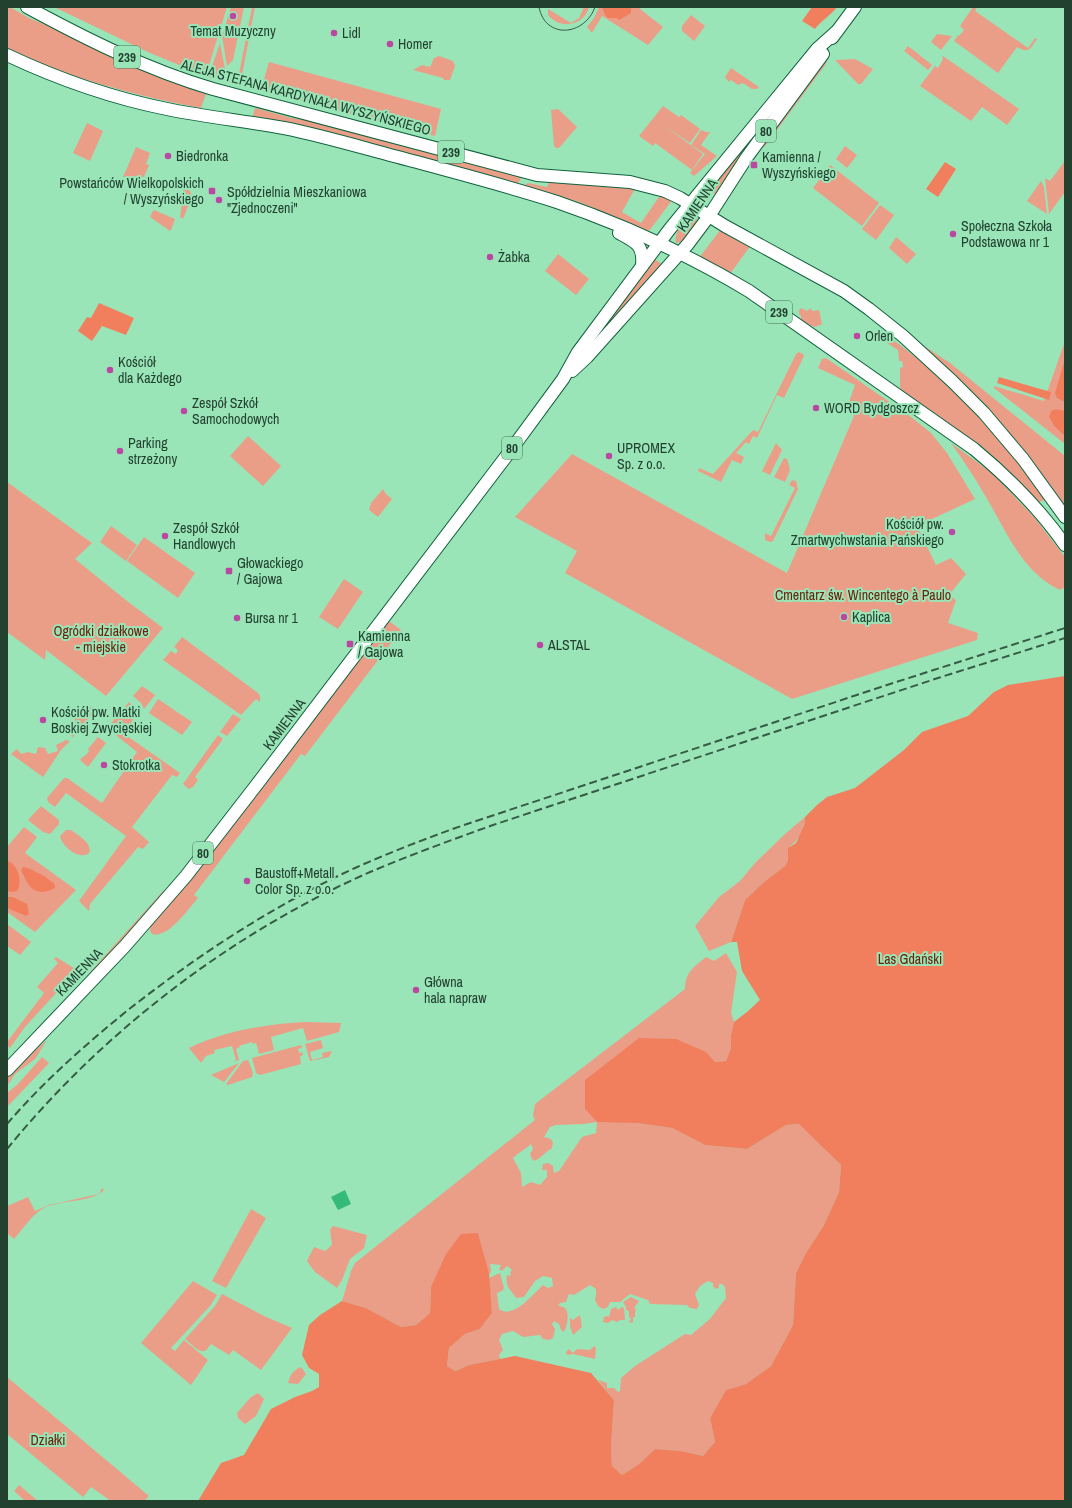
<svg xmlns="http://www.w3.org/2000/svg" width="1072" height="1508" viewBox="0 0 1072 1508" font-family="'Archivo Narrow',sans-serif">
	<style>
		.green { fill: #ea9e88; fill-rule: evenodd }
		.forest { fill: #f17f5e }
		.water { fill: #36ba7a }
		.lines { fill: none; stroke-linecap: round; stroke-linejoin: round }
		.major-casing { stroke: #10623c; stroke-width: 14 }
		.major { stroke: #fff; stroke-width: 12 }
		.tram { stroke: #365c46; stroke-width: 1 }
		.rail { stroke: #365c46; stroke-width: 2; stroke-dasharray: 8 4; stroke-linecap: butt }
		.poi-dot { fill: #ba47a1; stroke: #9ae5b8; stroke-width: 1.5 }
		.labels { text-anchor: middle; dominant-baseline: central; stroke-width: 4; stroke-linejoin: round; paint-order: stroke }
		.shield { fill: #9ae5b8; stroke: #467258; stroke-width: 1 }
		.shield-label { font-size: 13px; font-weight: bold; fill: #22412f }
		.poi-label { font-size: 14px; fill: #22412f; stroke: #9ae5b8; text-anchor: start }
		.street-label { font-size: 14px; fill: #22412f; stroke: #9ae5b8 }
		.park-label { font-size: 14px; fill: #69220b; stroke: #9ae5b8 }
	</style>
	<rect width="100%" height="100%" fill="#9ae5b8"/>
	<g class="green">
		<path d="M7,7H10L29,18L207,91L201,108C135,96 69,77 7,51Z"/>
		<path d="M54,7H227L206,75H203L150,53Z"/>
		<path d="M231,7H244L233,60L227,66L222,36Z"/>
		<path d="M252,7H255L242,75L239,74Z"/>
		<path d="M584,7H589C584,26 560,30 548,15V9L571,23L579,18Z"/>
		<path d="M599,7H641L640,9L663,27L648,45L602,16L592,33L587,27L594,18Z"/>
		<path d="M973,7H977L975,11L1028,48L1035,38L1037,39C1030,49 1029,54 1017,47L998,73L954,41L958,35L959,36L964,30L960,26Z"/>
		<path d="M691,15L705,26L694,41L682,31V26Z"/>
		<path d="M937,34L952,36L941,50L931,42Z"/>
		<path d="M220,43L225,69L223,73L214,79L210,78L209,75Z"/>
		<path d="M908,46L932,65L928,70L904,51Z"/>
		<path d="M439,56L453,61L455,66L450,80H444L443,78L413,70L422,65L430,67L434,58Z"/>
		<path d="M943,56L1019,109L1007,125L982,107L971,121L920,86L935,66L938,68L943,59L942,58Z"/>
		<path d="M825,58L827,60L826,64L765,146L762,147L768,135Z"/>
		<path d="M855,59L873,69L861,84H858L835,60Z"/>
		<path d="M269,62L441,109L435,136L261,90Z"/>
		<path d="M731,68L759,87L757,89H752L743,83L738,85L731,80L729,82L725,77Z"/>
		<path d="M663,106L679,117L681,115L700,129L690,143L666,127L703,154L692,170L655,143L653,146L639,136Z"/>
		<path d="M255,108L292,118L333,125L542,181L521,178L517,185L252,119Z"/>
		<path d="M558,109L577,127L559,148H556L554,146L551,110Z"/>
		<path d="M770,116L719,195L708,192L758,132Z"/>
		<path d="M87,123L103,131L90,161L73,153Z"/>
		<path d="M701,130L706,132H710L701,145L717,156L694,176L690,173L705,154L691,145Z"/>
		<path d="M845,146L857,155L847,168L836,159Z"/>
		<path d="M136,147L150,153L146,164L149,165L144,177H123Z"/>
		<path d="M1065,161V192L1049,214L1045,178L1050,181Z"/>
		<path d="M830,165L879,203L862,226L813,188Z"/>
		<path d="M550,180L636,187L622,212L641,223L661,194L673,199L649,231L576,201L551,196L524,187L525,185L528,183L547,187Z"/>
		<path d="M1041,181L1044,187L1047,214L1027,201Z"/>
		<path d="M184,188L190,191L192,196L183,219L180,217Z"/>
		<path d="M880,205L894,215L876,240L862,229Z"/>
		<path d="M154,210L175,219L171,230L170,231L150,217L153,211Z"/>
		<path d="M697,215C698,226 687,241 676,243C673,232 686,216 697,215Z"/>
		<path d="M721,229L751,245L730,274L699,258Z"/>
		<path d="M896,237L916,254L907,264L889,248Z"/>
		<path d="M558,254L589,279L576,295L545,271Z"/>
		<path d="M653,258L663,265L601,331L587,352L603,324Z"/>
		<path d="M801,308L807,311L811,308L812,311L819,310L822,324L815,327L803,323L801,320V316L799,314V310Z"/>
		<path d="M898,329L950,363L1065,456V506L1051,486L1000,425Z"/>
		<path d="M882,336H888L892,339L948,382L1009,449L1046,497L1045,500L1039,502L1036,501L902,392L900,387V368L903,367L902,361H899L898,350L881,339Z"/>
		<path d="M1065,341V444L994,388V386L1044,401Z"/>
		<path d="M799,352L803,354L804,356L784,398L777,395L757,438L753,436L749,444L746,442L736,453L744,457L741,464L732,460L721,482L698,471L699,468L713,474L753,430L758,432L796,354Z"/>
		<path d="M826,358L911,417L931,433L947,453L975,499L917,526L936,565L951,558L966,574L949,595L956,600L948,623L978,633L977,640L792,699L565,573L577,551L515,517L572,454L787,573L854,416L847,408L855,385L818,368L822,359Z"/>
		<path d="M248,436L281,466L263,486L230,456Z"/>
		<path d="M776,443L782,450L770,475L762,471Z"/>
		<path d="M951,443L992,473L1034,517L1065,557V587L1060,590C1022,572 1006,531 986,497C975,478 963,460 951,443Z"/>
		<path d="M784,458L787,459L790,470L785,482L774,477Z"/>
		<path d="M792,480L796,481L798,489L773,541L770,542L765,540V533L771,536L795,488L789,485Z"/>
		<path d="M7,482L92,543L75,559L127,601L163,628L106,696L46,650L45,660L7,632Z"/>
		<path d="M383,489L386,494L392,499L378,517L369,510L371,503Z"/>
		<path d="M111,526L137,545L126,561L100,542Z"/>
		<path d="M144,537L195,573L178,598L127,561Z"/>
		<path d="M344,579L363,592L338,629L319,617Z"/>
		<path d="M389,621L401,630L305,756L301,754L194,895L198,898C189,908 168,939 152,934L150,931L151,925L223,839Z"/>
		<path d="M182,637L258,693L260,696V702L256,699L241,715L163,660L171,651L176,654L178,650L174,647Z"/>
		<path d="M142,686L155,695L144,709L141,703L133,696Z"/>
		<path d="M158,699L192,722L182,735L149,713Z"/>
		<path d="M129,702L138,712L125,732L127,736L180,773L177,777L172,775L132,827L149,842L143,849L138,847L90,904L89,911L79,901L126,836L66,793L55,807L48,802L47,798L64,778H67L102,803L137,752L107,728Z"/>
		<path d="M87,707H91L96,710L72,738L71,731L75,723V713Z"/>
		<path d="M233,714L241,719L227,736L220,732Z"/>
		<path d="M218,735L223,739L195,777L198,780L193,787L189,789L183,784Z"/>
		<path d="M98,737L106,743L88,767L80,760C83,756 86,756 89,751L88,749Z"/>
		<path d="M66,740L70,741L61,750L43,777L11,754L17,749L21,754L28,752L36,754L38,747L45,748L48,754L58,751L56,745Z"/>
		<path d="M41,806L59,820V824L50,834L43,832L28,820Z"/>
		<path d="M805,817C803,831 799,840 788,848V860L785,866L764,882L745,900L731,942L709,951L695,926L719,897L740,881L755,863L785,834Z"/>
		<path d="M24,827L37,837L25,853L76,890L35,932L7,912V847Z"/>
		<path d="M66,830H71C79,836 90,841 90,852C81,862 62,847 60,836Z"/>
		<path d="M164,890L166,891L92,973L91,971Z"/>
		<path d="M7,924L31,942L20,955L7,946Z"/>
		<path d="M726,953L737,972L731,1013L734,1022L731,1035V1048L726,1061L715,1062L637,1123L672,1128L705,1145L747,1149L786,1125L800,1124L841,1165L839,1192L824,1225L806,1253L796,1273L793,1325L771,1366L746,1384L726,1390L710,1418L715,1442L703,1456L681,1451L655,1449L639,1464L622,1475L612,1466C610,1444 613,1422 614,1400L598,1380L607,1383V1388H614L618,1392L620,1391L621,1378L635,1366L685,1334L691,1335L710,1319L726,1298L725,1287L722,1284H719V1288L716,1289L713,1286V1283L708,1281L700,1286L695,1294L699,1305L697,1309L690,1308L687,1305L650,1304L648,1300L630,1294L620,1302H610L608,1307L603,1309L598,1306L595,1300L596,1295V1289L590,1285L574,1295L569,1294L566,1302L560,1303L558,1305C560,1306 563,1307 565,1308C570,1313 567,1327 564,1332L561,1330L559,1324L554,1321L552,1324L555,1329L553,1338L549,1340L543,1339L540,1335L523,1337L513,1331L502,1334L499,1340L503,1350L499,1355L500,1359L469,1365L454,1371L447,1366L449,1348L465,1334L480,1329L492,1313L489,1278L500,1273L504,1288L502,1291L497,1293L499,1309C513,1320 534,1293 543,1285L548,1288L553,1286L552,1278L543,1276L535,1281L524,1297L516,1298C510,1288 505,1288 507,1275L511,1276L510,1272L512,1270L507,1266L502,1271L499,1269L501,1265L490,1264L491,1271L489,1275L478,1233L431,1287L430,1313L416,1325L401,1327L366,1308L342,1301L351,1271L355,1263L535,1120L533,1116L535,1104L685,989C685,972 694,967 706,957L714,961ZM597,1122L596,1133L582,1137L559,1171L554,1173L553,1166L548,1163L543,1164L542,1170H547V1177L540,1185L531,1182L522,1187L521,1173L513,1158C519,1152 526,1149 531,1144L533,1149L530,1154L532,1159L534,1161C540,1159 545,1152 552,1148L553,1143L551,1139L544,1137L550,1127L556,1125L584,1124Z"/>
		<path d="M56,957L77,970L25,1027L10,1048L7,1045V1042L44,993L37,987L58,963L54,959Z"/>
		<path d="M305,1022L341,1023L339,1032L307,1041L303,1028L271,1037L274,1050L259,1054L256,1043L253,1044L252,1042L239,1046L240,1047L236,1049L239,1060L233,1062L236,1060L232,1046L214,1050L215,1053L206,1056L201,1063L189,1048C225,1031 265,1024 305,1022Z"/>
		<path d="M47,1040L35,1059L15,1074L7,1086V1077L25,1059Z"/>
		<path d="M321,1040L323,1048L310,1052L312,1060L323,1057L322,1053L332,1051L329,1057L310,1061L305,1044Z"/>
		<path d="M301,1045L302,1048L298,1049L299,1053L302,1052L303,1055L300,1056L301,1064L260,1075L256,1073L252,1058Z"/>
		<path d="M42,1057L49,1063L7,1107V1093L17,1085Z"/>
		<path d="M248,1060L253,1073L252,1077L228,1085L226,1084L243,1061Z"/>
		<path d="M239,1063L224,1082L211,1075Z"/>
		<path d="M102,1188L104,1190C92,1203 59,1199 42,1209C31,1216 23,1229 14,1239L7,1233V1206L28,1197L35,1211L49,1205L99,1194Z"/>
		<path d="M251,1209L266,1218L226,1288L212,1281Z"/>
		<path d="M333,1226L367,1235L364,1248L350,1259L342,1280L337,1288L315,1272L307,1261L314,1247L325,1251L332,1245L330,1230Z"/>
		<path d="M193,1281L217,1295L210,1306L171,1348L175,1351L184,1340L208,1360L191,1385L141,1343Z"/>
		<path d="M222,1294L264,1316L292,1328L261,1370L233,1350L229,1355L211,1344C209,1346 207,1351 204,1351C199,1353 189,1342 185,1339L215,1306Z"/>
		<path d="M631,1297L639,1301L634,1308L636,1309L635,1312V1317H633V1322L631,1323L629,1322L631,1319L629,1317V1311L626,1310V1307L623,1302Z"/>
		<path d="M616,1307L618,1310L622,1307L624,1308L625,1320H620L617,1322L612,1320L608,1323L603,1322L604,1317L607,1316L609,1317L611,1309Z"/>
		<path d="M580,1315L582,1327L573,1335L570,1327V1318L573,1320Z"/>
		<path d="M594,1346L596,1348L595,1359L573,1354L567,1355L566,1352L569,1349L573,1353L577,1349L590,1350Z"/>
		<path d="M301,1367L306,1374L298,1384L288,1383C290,1375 293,1370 301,1367Z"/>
		<path d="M7,1377L149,1496L144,1501H111L91,1487L83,1497L7,1434Z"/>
		<path d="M258,1393L264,1399L256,1416L245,1424L238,1418L237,1413L251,1397Z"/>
		<path d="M19,1485L38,1501H25L14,1491Z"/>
	</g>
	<g class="forest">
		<path d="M602,7H631V13L619,20L617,18H608L605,15Z"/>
		<path d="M812,7H837C830,16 822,20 815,29L802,21Z"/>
		<path d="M945,162L956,169L938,197L926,189Z"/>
		<path d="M99,303L134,318L126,335L102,326L92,341L78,331L87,317L91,318Z"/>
		<path d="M1065,359V402L1057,398L1055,393Z"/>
		<path d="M999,377L1051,392L1049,400L997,383Z"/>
		<path d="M1056,409L1065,411V436L1055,427L1049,417L1051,411Z"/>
		<path d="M1065,676V1501H198L221,1463L244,1455L271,1409L295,1397L312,1391L319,1387V1374L309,1368L302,1355L309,1325L320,1315L342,1301L366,1308L401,1327L416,1325L430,1313L431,1287L446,1254L461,1234L478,1233L489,1273L492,1313L480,1329L465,1334L449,1348L447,1366L455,1371L469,1365L515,1356L591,1373L614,1400C613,1422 610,1444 612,1466L622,1475L639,1464L655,1449L681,1451L703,1456L715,1442L710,1418L726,1390L746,1384L771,1366L793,1325L796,1273L806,1253L824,1225L839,1192L841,1165L799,1124L786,1125L747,1149L705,1145L672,1128L637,1123L597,1122L585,1109V1080L639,1038L676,1039L706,1052L715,1062L726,1061L731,1048V1035L734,1022L747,1012L760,1000L742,971L737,942H731L745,900L764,882L785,866L788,860V848L796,843L804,825L805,817L817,805L827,797L855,788L904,750L922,732L968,716L994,692L1008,685Z"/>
		<path d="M7,861C18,863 23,883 17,891L11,892L7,891Z"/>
		<path d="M23,867C30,868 36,872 42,875C47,877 49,881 54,883L55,888C35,898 29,888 21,870Z"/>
		<path d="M7,897H13L27,904L29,914L26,916L7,908Z"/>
	</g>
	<path class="water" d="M345,1190L351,1204L338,1210L331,1197Z"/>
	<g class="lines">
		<g class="major-casing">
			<g id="major">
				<path d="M27,7C86,39 148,70 213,89L537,175L630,182L665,191L680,198L725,226L844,291L869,309L903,336L952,381L984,413L1023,459L1065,517"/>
				<path d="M832,38L855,7"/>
				<path d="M7,55C58,79 112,98 167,109C206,117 245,121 284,128C329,137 373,151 417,162C464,175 511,187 557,202C624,225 689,255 749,291L974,449C1009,478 1039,508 1065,545"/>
				<path d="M619,233C636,242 644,245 642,266"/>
				<path d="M572,371L587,357L688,244L709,216L747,157L823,54"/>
				<path d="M7,1070L125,946L186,876L258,783L505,458L563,379L578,352L669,230L817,49L836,32"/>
			</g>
		</g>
		<use href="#major" class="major"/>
		<path class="tram" d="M539,7C545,40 585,36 595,7"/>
		<g class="rail">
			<path d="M7,1124C43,1082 85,1045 128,1010C198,955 274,905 355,868C391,852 427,838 464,825L890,684L1065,628"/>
			<path d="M7,1149C101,1034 225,938 361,876C404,857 449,841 493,825L938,678L1065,638"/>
		</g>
	</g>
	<g class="poi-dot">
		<circle cx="233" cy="16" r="4"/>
		<circle cx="334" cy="33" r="4"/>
		<circle cx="390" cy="44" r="4"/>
		<circle cx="168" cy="156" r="4"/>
		<rect x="750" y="161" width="8" height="8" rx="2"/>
		<rect x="208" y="187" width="8" height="8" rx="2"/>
		<circle cx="219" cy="200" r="4"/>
		<circle cx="953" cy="234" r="4"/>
		<circle cx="490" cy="257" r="4"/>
		<circle cx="857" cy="336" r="4"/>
		<circle cx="110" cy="370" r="4"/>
		<circle cx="816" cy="408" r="4"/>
		<circle cx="184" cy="411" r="4"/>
		<circle cx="120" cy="451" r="4"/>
		<circle cx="609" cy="456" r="4"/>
		<circle cx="952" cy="532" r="4"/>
		<circle cx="165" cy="536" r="4"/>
		<rect x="225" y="567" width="8" height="8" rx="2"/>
		<circle cx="844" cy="617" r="4"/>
		<circle cx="237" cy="618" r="4"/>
		<rect x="346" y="640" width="8" height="8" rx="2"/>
		<circle cx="540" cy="645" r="4"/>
		<circle cx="43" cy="720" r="4"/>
		<circle cx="104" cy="765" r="4"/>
		<circle cx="247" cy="881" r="4"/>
		<circle cx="416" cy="990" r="4"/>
	</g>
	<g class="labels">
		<g class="shield">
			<rect x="114" y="46" width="26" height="22" rx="3"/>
			<rect x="756" y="120" width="20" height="22" rx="3"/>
			<rect x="438" y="141" width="26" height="22" rx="3"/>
			<rect x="766" y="301" width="26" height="22" rx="3"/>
			<rect x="502" y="437" width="20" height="22" rx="3"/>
			<rect x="193" y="842" width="20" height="22" rx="3"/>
		</g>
		<g class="shield-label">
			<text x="127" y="57">239</text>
			<text x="766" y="131">80</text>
			<text x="451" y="152">239</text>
			<text x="779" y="312">239</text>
			<text x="512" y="448">80</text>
			<text x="203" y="853">80</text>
		</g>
		<g class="poi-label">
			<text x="233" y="31" text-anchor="middle">Temat Muzyczny</text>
			<text x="342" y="33">Lidl</text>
			<text x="398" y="44">Homer</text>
			<text x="176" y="156">Biedronka</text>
			<text x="762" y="157">Kamienna /<tspan x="762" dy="16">Wyszyńskiego</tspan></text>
			<text x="204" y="183" text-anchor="end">Powstańców Wielkopolskich<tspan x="204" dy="16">/ Wyszyńskiego</tspan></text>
			<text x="227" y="192">Spółdzielnia Mieszkaniowa<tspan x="227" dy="16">"Zjednoczeni"</tspan></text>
			<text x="961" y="226">Społeczna Szkoła<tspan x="961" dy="16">Podstawowa nr 1</tspan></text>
			<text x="498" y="257">Żabka</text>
			<text x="865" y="336">Orlen</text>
			<text x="118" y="362">Kościół<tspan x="118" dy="16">dla Każdego</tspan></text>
			<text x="192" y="403">Zespół Szkół<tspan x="192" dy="16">Samochodowych</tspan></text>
			<text x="824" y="408">WORD Bydgoszcz</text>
			<text x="128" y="443">Parking<tspan x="128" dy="16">strzeżony</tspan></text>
			<text x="617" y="448">UPROMEX<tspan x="617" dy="16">Sp. z o.o.</tspan></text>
			<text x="944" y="524" text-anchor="end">Kościół pw.<tspan x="944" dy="16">Zmartwychwstania Pańskiego</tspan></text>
			<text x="173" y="528">Zespół Szkół<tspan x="173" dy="16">Handlowych</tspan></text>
			<text x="237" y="563">Głowackiego<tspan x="237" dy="16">/ Gajowa</tspan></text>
			<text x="852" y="617">Kaplica</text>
			<text x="245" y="618">Bursa nr 1</text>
			<text x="358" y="636">Kamienna<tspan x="358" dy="16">/ Gajowa</tspan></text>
			<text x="548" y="645">ALSTAL</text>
			<text x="51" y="712">Kościół pw. Matki<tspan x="51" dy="16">Boskiej Zwycięskiej</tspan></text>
			<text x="112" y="765">Stokrotka</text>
			<text x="255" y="873">Baustoff+Metall<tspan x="255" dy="16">Color Sp. z o.o.</tspan></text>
			<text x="424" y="982">Główna<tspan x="424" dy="16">hala napraw</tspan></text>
		</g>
		<g class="street-label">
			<text transform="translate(306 97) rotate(15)">ALEJA STEFANA KARDYNAŁA WYSZYŃSKIEGO</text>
			<text transform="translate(697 205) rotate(-56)">KAMIENNA</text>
			<text transform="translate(284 724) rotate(-53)">KAMIENNA</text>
			<text transform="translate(79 972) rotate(-46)">KAMIENNA</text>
		</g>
		<g class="park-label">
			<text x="863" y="595">Cmentarz św. Wincentego à Paulo</text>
			<text x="101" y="631">Ogródki działkowe<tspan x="101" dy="16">- miejskie</tspan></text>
			<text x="910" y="959">Las Gdański</text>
			<text x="48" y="1440">Działki</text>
		</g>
	</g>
	<rect width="1072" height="1508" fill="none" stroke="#22412f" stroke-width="16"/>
</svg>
